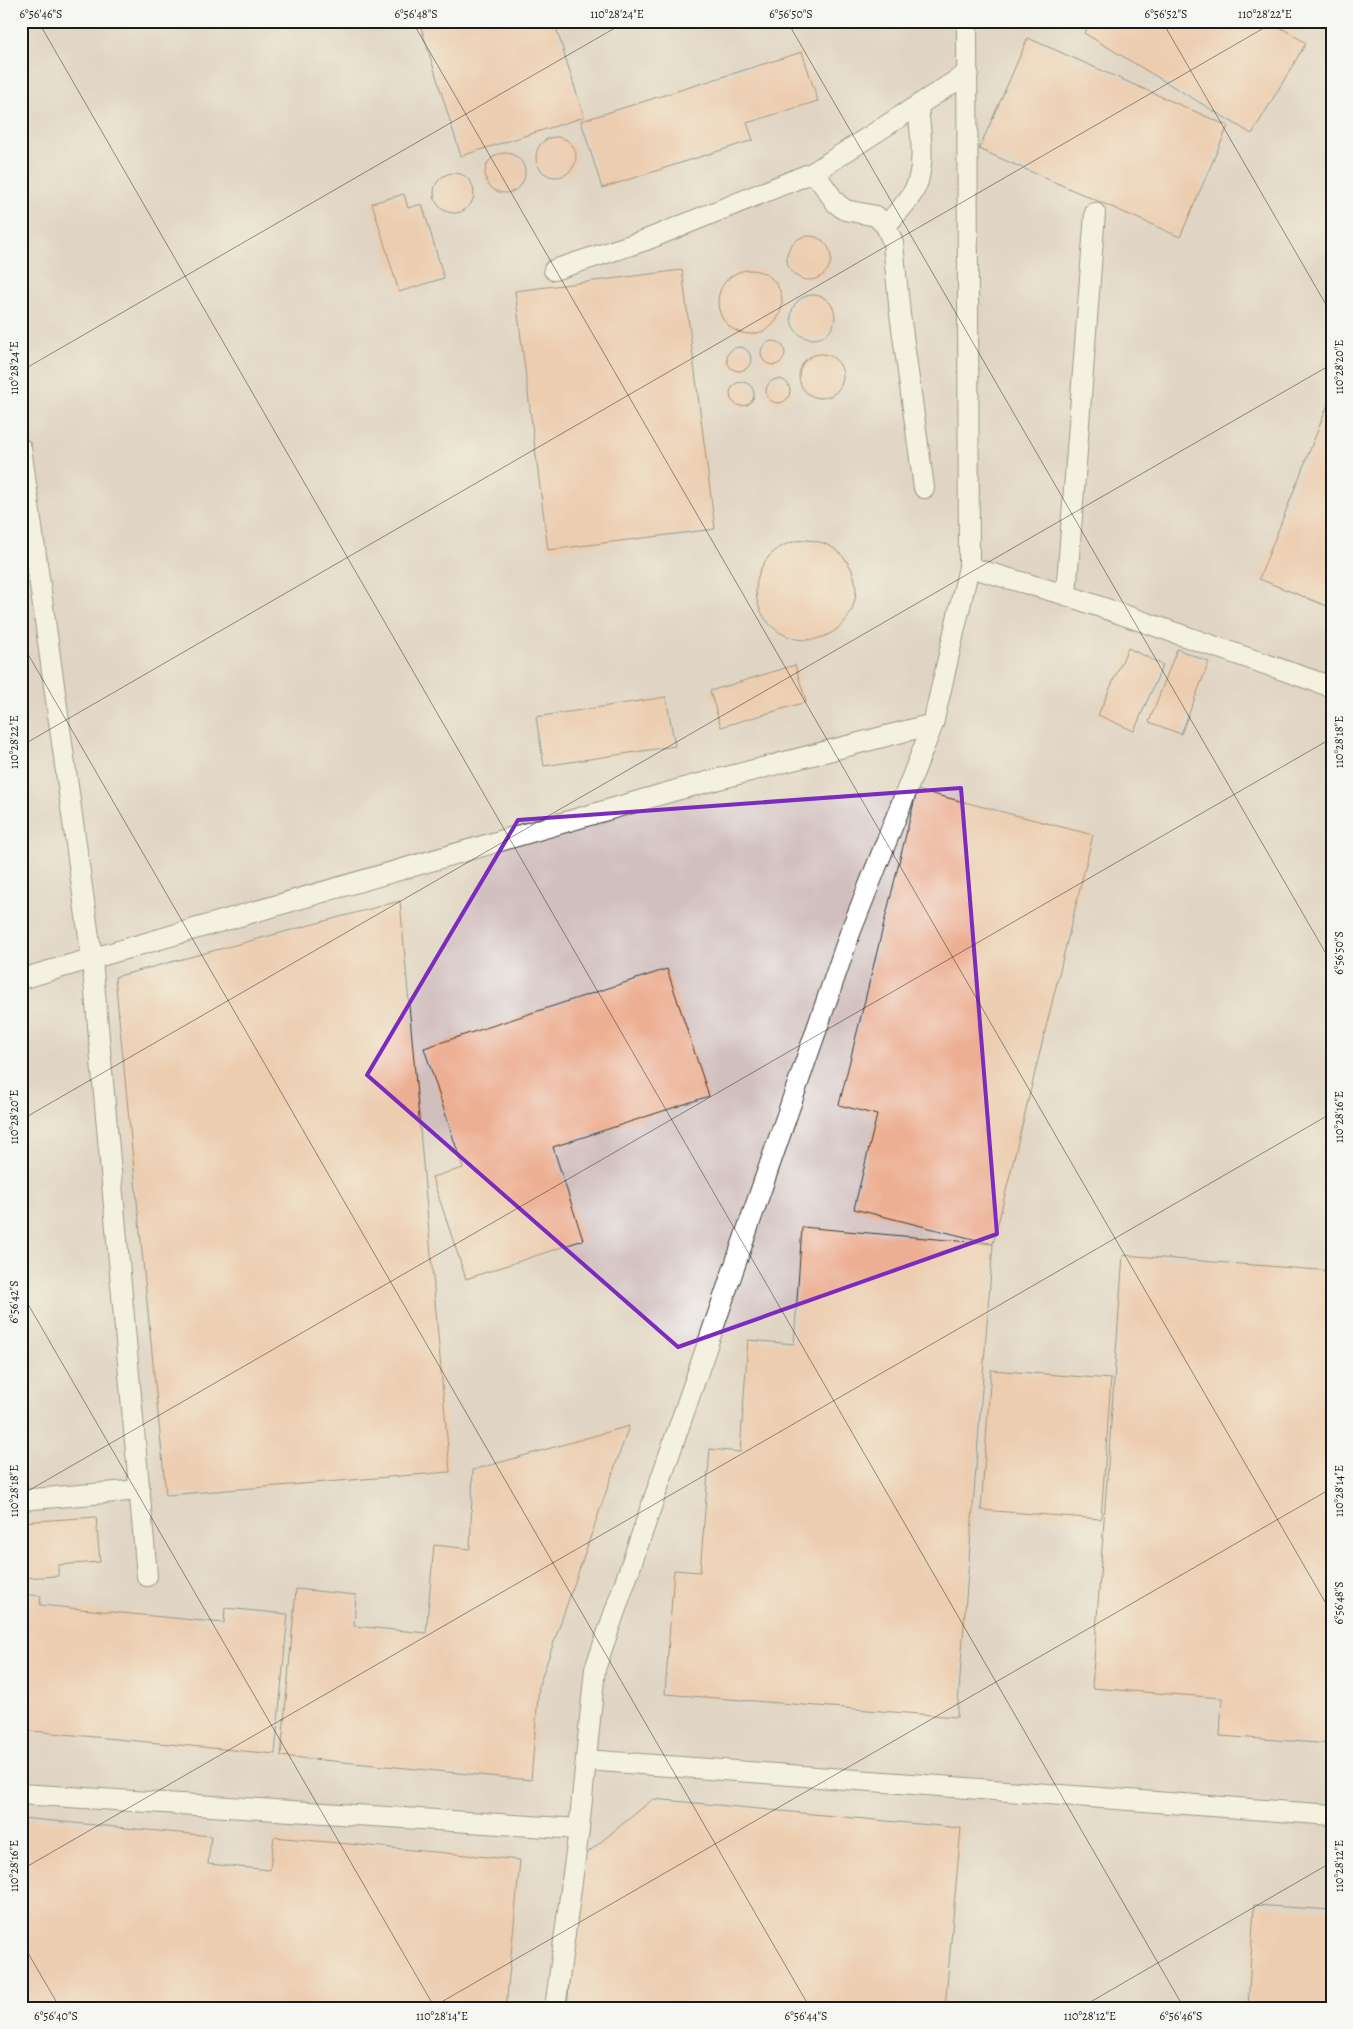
<svg xmlns="http://www.w3.org/2000/svg" width="1353" height="2029" viewBox="0 0 1353 2029" font-family="Alegreya,serif">
	<style>
		.industrial { fill: #d1bfbe }
		.building { fill: #edaf93 }
		.lines { fill: none; stroke-linecap: round; stroke-linejoin: round }
		.service-casing { stroke: #3b3a36; stroke-width: 22 }
		.service { stroke: #fff; stroke-width: 20 }
		.marked { fill: none; stroke: #7b2cbf; stroke-width: 4; stroke-linejoin: round }
		.ticks { fill: none; stroke: #1c1c1c; stroke-width: 1; stroke-opacity: 0.45 }
		.neatline { fill: none; stroke: #1c1c1c; stroke-width: 2 }
		.ticks-label { font-size: 12px; text-anchor: middle; fill: #1c1c1c }
	</style>
	<rect width="100%" height="100%" fill="#f6f6f2"/>
	<filter id="ink" filterUnits="userSpaceOnUse"><feTurbulence type="fractalNoise" baseFrequency=".02" numOctaves="2"/><feDisplacementMap in="SourceGraphic" scale="10" xChannelSelector="R" yChannelSelector="G"/><feConvolveMatrix kernelMatrix="1 2 1 2 8 2 1 2 1" color-interpolation-filters="sRGB"/></filter>
	<filter id="wash" filterUnits="userSpaceOnUse"><feTurbulence type="fractalNoise" baseFrequency=".0096" numOctaves="4" result="noise"/><feDisplacementMap in="SourceGraphic" scale="20" xChannelSelector="R" yChannelSelector="G"/><feGaussianBlur stdDeviation="1.12" result="paint"/><feColorMatrix in="noise" values="0 0 0 0 0 0 0 0 0 0 0 0 0 0 0 0 0 1.4 0 .05"/><feComposite in="paint" operator="in"/></filter>
	<g filter="url(#wash)">
		<rect width="100%" height="100%" fill="#ece5c9"/>
		<rect class="industrial" x="21" y="21" width="1311" height="1987"/>
		<g id="blocks">
			<g class="building">
				<path d="M419,21H554L584,117L461,156Z"/>
				<path d="M1092,21H1270L1306,43L1252,134L1084,33Z"/>
				<path d="M1028,38L1228,126L1180,237L979,149Z"/>
				<path d="M802,52L818,101L747,123L753,140L602,188L581,121Z"/>
				<circle cx="556" cy="157" r="20"/>
				<circle cx="505" cy="173" r="20"/>
				<circle cx="454" cy="193" r="20"/>
				<path d="M404,194L408,208L422,204L444,278L399,292L372,203Z"/>
				<circle cx="809" cy="258" r="22"/>
				<path d="M682,270L715,529L548,550L515,291Z"/>
				<circle cx="750" cy="302" r="32"/>
				<circle cx="813" cy="317" r="22"/>
				<circle cx="773" cy="353" r="12"/>
				<circle cx="739" cy="359" r="12"/>
				<circle cx="821" cy="376" r="22"/>
				<circle cx="778" cy="391" r="12"/>
				<circle cx="742" cy="394" r="12"/>
				<path d="M1332,394V608L1259,579Z"/>
				<circle cx="806" cy="590" r="50"/>
				<path d="M1128,648L1163,665L1134,731L1098,715Z"/>
				<path d="M1177,649L1209,662L1181,734L1149,722Z"/>
				<path d="M795,665L806,702L721,727L710,691Z"/>
				<path d="M666,697L675,746L544,766L536,717Z"/>
				<path d="M917,790L1093,835L993,1244L854,1209L877,1115L839,1105Z"/>
				<path d="M400,901L450,1472L166,1495L115,977Z"/>
				<path d="M667,969L709,1096L553,1147L583,1240L466,1279L432,1177L463,1168L424,1048Z"/>
				<path d="M802,1227L993,1244L957,1717L665,1694L674,1570L700,1572L710,1449L740,1452L748,1340L794,1344Z"/>
				<path d="M1123,1255L1332,1271V1744L1220,1736L1222,1698L1092,1688Z"/>
				<path d="M991,1370L1111,1379L1101,1519L981,1510Z"/>
				<path d="M629,1426L539,1685L531,1780L281,1756L296,1589L356,1595L354,1626L426,1633L434,1545L470,1549L473,1470Z"/>
				<path d="M96,1517L100,1562L58,1565V1576L21,1578V1522Z"/>
				<path d="M21,1594L41,1596L40,1605L224,1623L225,1608L288,1614L275,1754L21,1730Z"/>
				<path d="M653,1799L961,1828L945,2008H567L580,1859Z"/>
				<path d="M21,1818L211,1836L208,1864L270,1870L274,1837L520,1860L506,2008H67L21,2004Z"/>
				<path d="M1254,1905L1332,1910V2008H1248Z"/>
				<path d="M952,2004L980,2006V2008H952Z"/>
			</g>
		</g>
	</g>
	<g filter="url(#ink)">
		<use href="#blocks" fill-opacity="0" stroke="#3b3a36" stroke-width="1"/>
		<g class="lines">
			<g class="service-casing">
				<g id="service">
					<path d="M814,172L836,203L845,210L876,216L886,226L893,243L900,314L924,488"/>
					<path d="M886,226C897,212 913,198 918,181C925,157 920,130 918,106"/>
					<path d="M554,270L646,240L814,172L968,73"/>
					<path d="M21,448L92,959L147,1576"/>
					<path d="M969,567L1066,595L1332,687"/>
					<path d="M1066,595L1095,213"/>
					<path d="M21,979L680,789L933,724"/>
					<path d="M21,1500L140,1490"/>
					<path d="M586,1760L1332,1815"/>
					<path d="M21,1794L579,1829"/>
					<path d="M555,2008L579,1829L595,1669L850,933L933,724L969,567L967,21"/>
				</g>
			</g>
			<use href="#service" class="service"/>
		</g>
	</g>
	<path d="M0 0H1353V2029H0ZM961,788L997,1234L678,1347L367,1075L518,820Z" fill="#ece5c9" fill-opacity=".55" fill-rule="evenodd"/>
	<path class="marked" d="M961,788L997,1234L678,1347L367,1075L518,820Z"/>
	<path class="ticks" d="M38,21L1184,2008M412,21L1332,1614M787,21L1332,964M1162,21L1332,315M21,371L627,21M21,642L810,2008M21,746L1276,21M21,1120L1332,364M21,1292L435,2008M21,1495L1332,738M21,1870L1332,1113M21,1941L60,2008M431,2008L1332,1488M1080,2008L1332,1862"/>
	<rect width="1353" height="2029" fill="none" stroke="#f6f6f2" stroke-width="55"/>
	<rect x="28" y="28" width="1298" height="1974" class="neatline"/>
	<g class="ticks-label">
		<text x="41" y="18">6°56'46"S</text>
		<text x="416" y="18">6°56'48"S</text>
		<text x="617" y="18">110°28'24"E</text>
		<text x="791" y="18">6°56'50"S</text>
		<text x="1166" y="18">6°56'52"S</text>
		<text x="1265" y="18">110°28'22"E</text>
		<text transform="translate(1339 367) rotate(-90)" y="4">110°28'20"E</text>
		<text transform="translate(14 368) rotate(-90)" y="4">110°28'24"E</text>
		<text transform="translate(1339 742) rotate(-90)" y="4">110°28'18"E</text>
		<text transform="translate(14 742) rotate(-90)" y="4">110°28'22"E</text>
		<text transform="translate(1339 953) rotate(-90)" y="4">6°56'50"S</text>
		<text transform="translate(1339 1117) rotate(-90)" y="4">110°28'16"E</text>
		<text transform="translate(14 1117) rotate(-90)" y="4">110°28'20"E</text>
		<text transform="translate(14 1302) rotate(-90)" y="4">6°56'42"S</text>
		<text transform="translate(1339 1491) rotate(-90)" y="4">110°28'14"E</text>
		<text transform="translate(14 1491) rotate(-90)" y="4">110°28'18"E</text>
		<text transform="translate(1339 1603) rotate(-90)" y="4">6°56'48"S</text>
		<text transform="translate(1339 1866) rotate(-90)" y="4">110°28'12"E</text>
		<text transform="translate(14 1866) rotate(-90)" y="4">110°28'16"E</text>
		<text x="56" y="2020">6°56'40"S</text>
		<text x="442" y="2020">110°28'14"E</text>
		<text x="806" y="2020">6°56'44"S</text>
		<text x="1090" y="2020">110°28'12"E</text>
		<text x="1181" y="2020">6°56'46"S</text>
	</g>
</svg>
